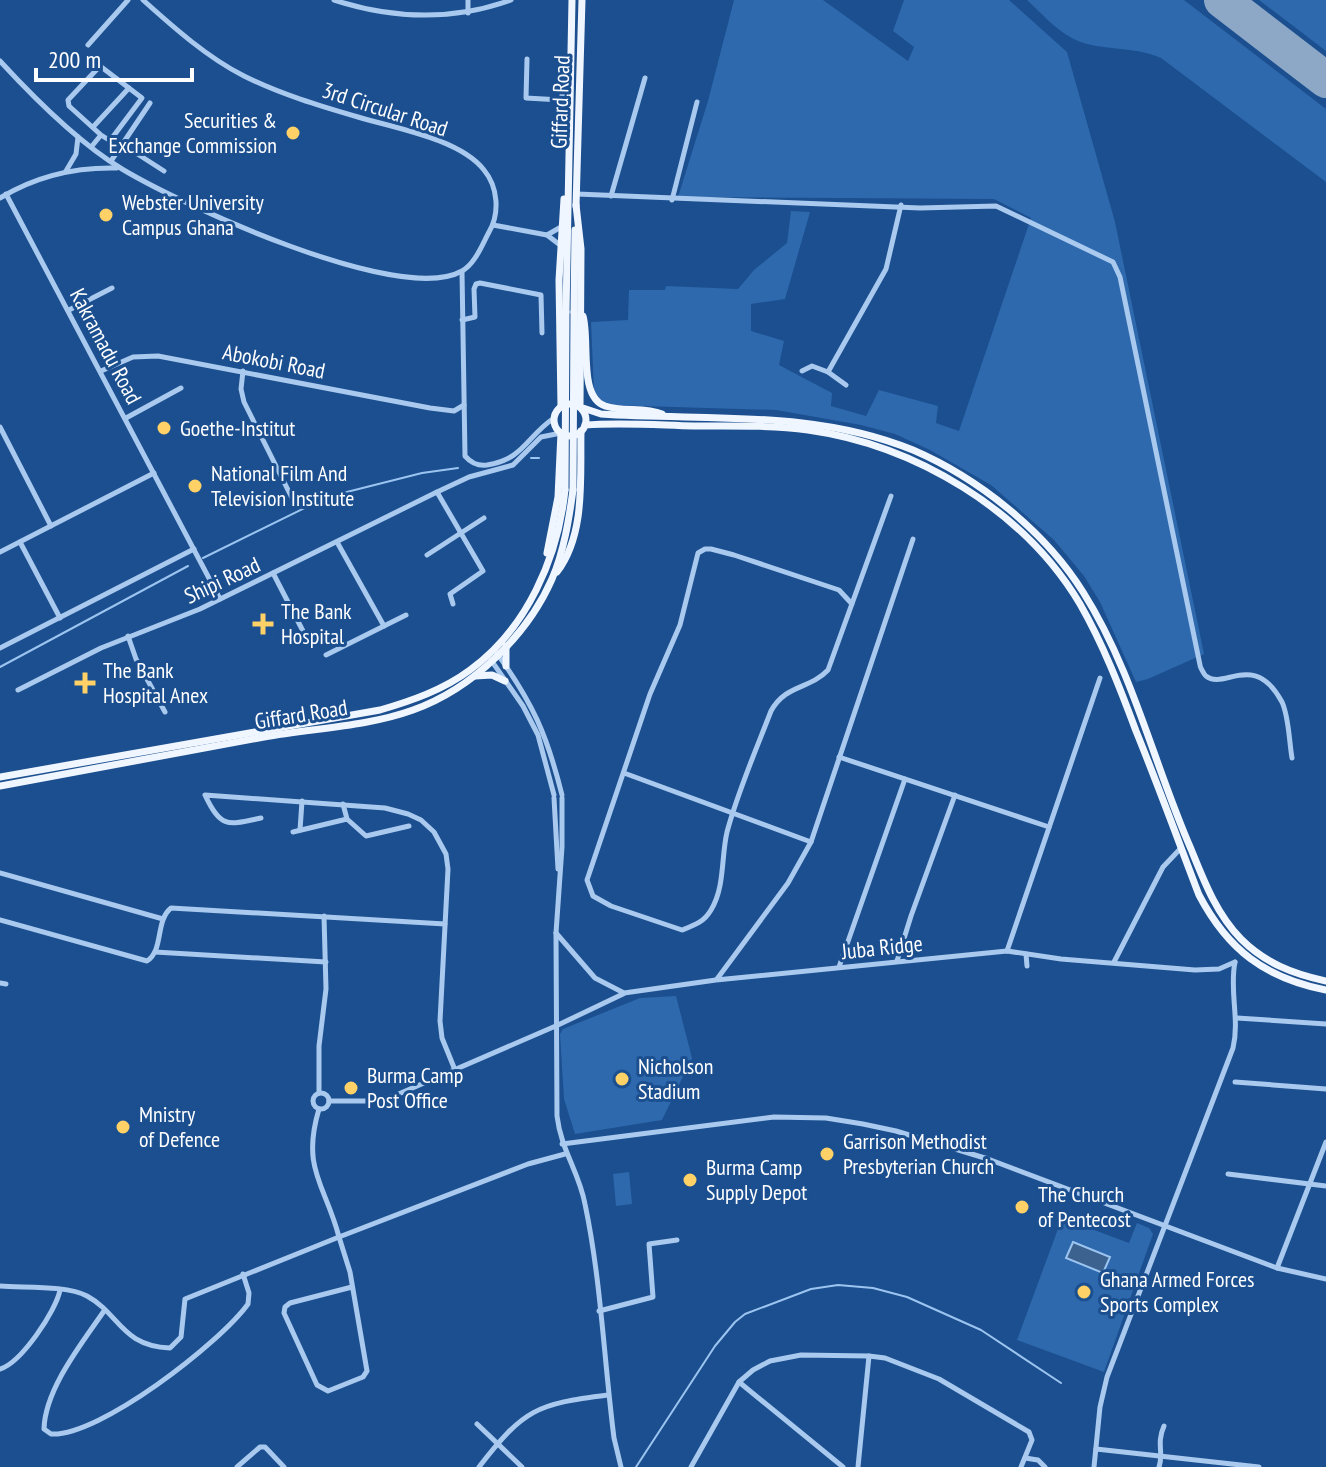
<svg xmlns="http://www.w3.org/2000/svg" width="1326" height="1467" viewBox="0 0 1326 1467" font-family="'PT Sans Narrow',sans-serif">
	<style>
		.green { fill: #2e69ad }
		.water { fill: #3c6290; stroke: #9cc4f0; stroke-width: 2 }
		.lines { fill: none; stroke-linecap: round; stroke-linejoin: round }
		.stream { stroke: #9cc4f0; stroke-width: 2 }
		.runway { stroke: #8da7c7; stroke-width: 36 }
		.minor { stroke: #a9c9ee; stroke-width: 5 }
		.major { stroke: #f0f6ff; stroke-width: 7 }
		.major-bridge { stroke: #f0f6ff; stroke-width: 7 }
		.poi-dot { fill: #ffd166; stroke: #1b4f8f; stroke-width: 3 }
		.labels { text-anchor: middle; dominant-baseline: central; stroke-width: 6; stroke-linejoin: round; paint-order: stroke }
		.street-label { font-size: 22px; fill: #fff; stroke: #1b4f8f }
		.poi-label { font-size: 22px; fill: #fff; stroke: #1b4f8f; text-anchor: start }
	</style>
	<rect width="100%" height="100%" fill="#1b4f8f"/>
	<g class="green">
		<path d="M734,0H823L908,61L914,47L893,31L904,0H1009L1067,52L1115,222L1204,654L1148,679L1136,682L1100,602L1084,576L1054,540L991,485L930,450L895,434L861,425L776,410L609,405L597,398L594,392L591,322L628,320L629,290H665L666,286L738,289L754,270L787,243L791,211L810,212L785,299L751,304V331L784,341L779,365L832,393L831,406L866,416L879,390L938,406L936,423L959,431L1031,218L994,199L678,197L708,101Z"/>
		<path d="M1027,0H1184L1326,109V182L1161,58C1132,45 1095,52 1070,37C1054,28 1040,12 1027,0Z"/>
		<path d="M1259,0H1326V51Z"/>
		<path d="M676,996L692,1058L662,1120L575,1134L564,1099L560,1034L563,1029L640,998Z"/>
		<path d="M629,1172L632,1204L616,1206L613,1174Z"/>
		<path d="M1062,1218L1129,1243L1137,1223L1149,1228L1153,1234L1104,1372L1017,1340Z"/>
	</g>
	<path class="water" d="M1073,1242L1110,1257L1103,1273L1066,1258Z"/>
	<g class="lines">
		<g class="stream">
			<path d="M531,458H539"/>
			<path d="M203,558L327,497L422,473L458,468"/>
			<path d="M0,667L188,566"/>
			<path d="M636,1467L715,1346L735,1322L745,1314L811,1289L838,1285L873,1288L907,1297L981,1330L1061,1383"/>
		</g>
		<path class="runway" d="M1222,0L1326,80"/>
		<g class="minor">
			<path d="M334,0C393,19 453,21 511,0"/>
			<path d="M468,13V0"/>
			<path d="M88,45L128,0"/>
			<path d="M527,59L526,98L561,100"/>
			<path d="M0,61C34,98 79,143 122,169C180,204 400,306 462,271C475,264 482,245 489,232C500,213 498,187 484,170C460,139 395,128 358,117C320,106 280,94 244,76C208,58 173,27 143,0"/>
			<path d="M561,100L570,58"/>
			<path d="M93,127L129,88"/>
			<path d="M122,144L164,171"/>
			<path d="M92,146L101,135L69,106L68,100L100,66L142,98L112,138L109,140L101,135"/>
			<path d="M111,161L150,103"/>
			<path d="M66,171L76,154L78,137"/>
			<path d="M6,194L220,599"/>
			<path d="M577,194L920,208L996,206L1113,262L1120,277L1200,665C1200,667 1205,676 1206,676C1224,691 1254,650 1282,702C1289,717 1289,741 1292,758"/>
			<path d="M611,196L645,78"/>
			<path d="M0,198C36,176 75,167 117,168"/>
			<path d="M672,200L697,102"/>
			<path d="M493,225L547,235L560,245"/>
			<path d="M547,235L561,227"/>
			<path d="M462,272L465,456C471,463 477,466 487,465C524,459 526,437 554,418"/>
			<path d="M69,310L112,288"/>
			<path d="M462,320L475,317L474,289L476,284L480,283L541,295L542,333"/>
			<path d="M101,371L133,357L158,356L430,408L454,411L464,405"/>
			<path d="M243,371L241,389L244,402L295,504"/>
			<path d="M802,371L812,366L828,372"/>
			<path d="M846,385L828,372L886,269L901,205"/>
			<path d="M126,418L181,388"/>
			<path d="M0,427L51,526"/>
			<path d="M437,492L469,477L513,465L541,437L561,433"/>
			<path d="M20,542L60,618"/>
			<path d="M337,542L384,626"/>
			<path d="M0,552L154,473"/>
			<path d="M427,555L484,518"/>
			<path d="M273,573L304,633"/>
			<path d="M852,604L839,590L734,555L711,549H705L698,553L680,625L650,694L587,880L593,896L611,906L682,930C695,925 704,922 711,910C725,887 721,858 727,832C738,791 756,750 771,711C786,684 809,690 828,670L891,496"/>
			<path d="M128,636L136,659L165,712"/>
			<path d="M0,648L194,549"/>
			<path d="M496,652C533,703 547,735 562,795"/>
			<path d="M326,655L406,615"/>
			<path d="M491,660L523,706L538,735L554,795"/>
			<path d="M18,690L101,648L200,609L437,492L483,571L450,594L453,604"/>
			<path d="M839,757L1049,827"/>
			<path d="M624,773L811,842"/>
			<path d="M554,798L558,869"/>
			<path d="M562,798V847L556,933L557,1116C561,1150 579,1172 585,1204C601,1280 604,1360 614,1438L621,1467"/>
			<path d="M343,804L347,819L366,836L409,826"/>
			<path d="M261,818C228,825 221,829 205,795L385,808L408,814L421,820L434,832L446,854L448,869L440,1021L442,1038L455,1070"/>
			<path d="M300,830L302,801"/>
			<path d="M293,832L347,819"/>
			<path d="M0,873L163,919"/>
			<path d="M0,920L147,961C164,950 155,921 171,908L445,924"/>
			<path d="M556,933L595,978L624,993L716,980L1007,951L1061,959L1195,970L1219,969L1235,962"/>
			<path d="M1007,951L1100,678"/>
			<path d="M155,952L326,962"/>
			<path d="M1026,954L1027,966"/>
			<path d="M897,961L911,916L955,795"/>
			<path d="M1114,962L1163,867L1181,848"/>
			<path d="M839,967L905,779"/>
			<path d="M717,979L788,883L811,842L913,539"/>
			<path d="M0,983L6,984"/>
			<path d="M1237,1018L1326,1024"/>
			<path d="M1235,1082L1326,1089"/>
			<circle cx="321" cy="1101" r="8"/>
			<path d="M319,1093V1046L326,989L324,916"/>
			<path d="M329,1101H377L394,1096L558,1025L623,994"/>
			<path d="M562,1144L774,1117L826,1118L863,1124L896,1131L988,1159L1277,1268L1326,1279"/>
			<path d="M1228,1174L1326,1186"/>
			<path d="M1277,1268L1326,1142"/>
			<path d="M0,1286C24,1288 67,1285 87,1296C120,1314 121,1346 170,1348L181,1337L185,1299L339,1237C325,1184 301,1169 319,1109"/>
			<path d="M352,1287L290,1303L285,1307L284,1313L317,1385L328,1391L363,1377L367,1371L350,1272L339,1237L528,1164L565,1154"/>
			<path d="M104,1311C82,1343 45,1389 44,1429L51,1434C99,1437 220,1343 248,1304L249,1293L243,1274"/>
			<path d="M599,1311L653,1297L649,1244L677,1240"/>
			<path d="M0,1369C21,1363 56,1311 60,1290"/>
			<path d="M739,1382L843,1467"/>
			<path d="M477,1424L522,1467"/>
			<path d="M1096,1449L1259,1467"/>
			<path d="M1025,1458L1038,1460L1045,1467"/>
			<path d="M237,1467L260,1447H265L284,1467"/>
			<path d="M479,1467C524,1409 536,1404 608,1395"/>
			<path d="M691,1467L739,1382L753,1370L770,1361L801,1355L869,1356L885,1358L939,1379L1029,1432L1032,1440L1021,1467"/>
			<path d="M858,1467L869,1356"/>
			<path d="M1094,1467L1100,1407L1107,1377L1233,1048C1240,1019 1229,991 1235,962"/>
			<path d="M1159,1467C1164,1453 1156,1444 1164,1426"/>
		</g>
		<g class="major">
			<path d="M576,205L581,249L580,407L601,414C706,421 813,409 913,450C978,478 1045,531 1083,592C1133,671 1154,765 1191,849C1204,881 1216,913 1241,939C1265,963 1293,974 1326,981"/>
			<path d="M576,206L582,0"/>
			<path d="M566,312L572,0"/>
			<path d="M574,312L575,230"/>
			<path d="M583,316C590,340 578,397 605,406C623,412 644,407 662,414"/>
			<circle cx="570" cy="420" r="16"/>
			<path d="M561,407L559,280L564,199"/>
			<path d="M585,425C621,422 657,425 694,426C731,426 771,425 808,430C915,445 1024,510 1080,604C1103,644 1120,688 1136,731C1158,785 1178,840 1199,895C1228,950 1265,978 1326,990"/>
			<path d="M547,553L558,497L561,433"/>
			<path d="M557,572C586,534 580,476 581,431"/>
			<path d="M506,646V666"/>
			<path d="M475,676L492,675L505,681"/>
			<path d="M0,777L380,710C411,701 443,690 470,670C527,629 558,557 565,490"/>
			<path d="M0,786C88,770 176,754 264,737C313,728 366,727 413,710C472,689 527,636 552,579C564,551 569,519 573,490"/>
		</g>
		<g class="major-bridge">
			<path d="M565,490L566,312"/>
			<path d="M573,490L574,312"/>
		</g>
	</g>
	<g class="poi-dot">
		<circle cx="293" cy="133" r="8"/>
		<circle cx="106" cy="215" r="8"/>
		<circle cx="164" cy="428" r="8"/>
		<circle cx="195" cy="486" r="8"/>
		<path d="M259 612h8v8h8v8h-8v8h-8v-8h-8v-8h8z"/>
		<path d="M81 671h8v8h8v8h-8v8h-8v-8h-8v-8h8z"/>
		<circle cx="622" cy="1079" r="8"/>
		<circle cx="351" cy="1088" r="8"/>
		<circle cx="123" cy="1127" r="8"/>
		<circle cx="827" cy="1154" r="8"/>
		<circle cx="690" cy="1180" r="8"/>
		<circle cx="1022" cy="1207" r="8"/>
		<circle cx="1084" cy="1292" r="8"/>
	</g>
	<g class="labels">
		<g class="street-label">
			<text transform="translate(560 102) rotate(-88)">Giffard Road</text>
			<text transform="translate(385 109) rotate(18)">3rd Circular Road</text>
			<text transform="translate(106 346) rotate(62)">Kakramadu Road</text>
			<text transform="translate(274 361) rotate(11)">Abokobi Road</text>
			<text transform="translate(222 580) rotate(-25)">Shipi Road</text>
			<text transform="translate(301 714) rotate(-9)">Giffard Road</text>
			<text transform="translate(882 947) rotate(-6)">Juba Ridge</text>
		</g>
		<g class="poi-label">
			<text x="277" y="120" text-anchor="end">Securities &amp;<tspan x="277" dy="25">Exchange Commission</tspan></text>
			<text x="122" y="202">Webster University<tspan x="122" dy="25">Campus Ghana</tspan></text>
			<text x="180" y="428">Goethe-Institut</text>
			<text x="211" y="473">National Film And<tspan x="211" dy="25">Television Institute</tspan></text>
			<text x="281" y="611">The Bank<tspan x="281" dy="25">Hospital</tspan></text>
			<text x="103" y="670">The Bank<tspan x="103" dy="25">Hospital Anex</tspan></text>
			<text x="638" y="1066">Nicholson<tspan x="638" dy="25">Stadium</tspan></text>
			<text x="367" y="1075">Burma Camp<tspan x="367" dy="25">Post Office</tspan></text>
			<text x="139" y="1114">Mnistry<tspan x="139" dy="25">of Defence</tspan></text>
			<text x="843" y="1141">Garrison Methodist<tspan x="843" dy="25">Presbyterian Church</tspan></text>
			<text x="706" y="1167">Burma Camp<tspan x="706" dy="25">Supply Depot</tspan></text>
			<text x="1038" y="1194">The Church<tspan x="1038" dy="25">of Pentecost</tspan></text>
			<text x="1100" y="1279">Ghana Armed Forces<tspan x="1100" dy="25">Sports Complex</tspan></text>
		</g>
	</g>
	<path d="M36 68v12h156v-12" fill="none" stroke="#ffffff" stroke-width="4"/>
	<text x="48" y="68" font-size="24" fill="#ffffff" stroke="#1b4f8f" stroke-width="6" paint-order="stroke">200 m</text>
</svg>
